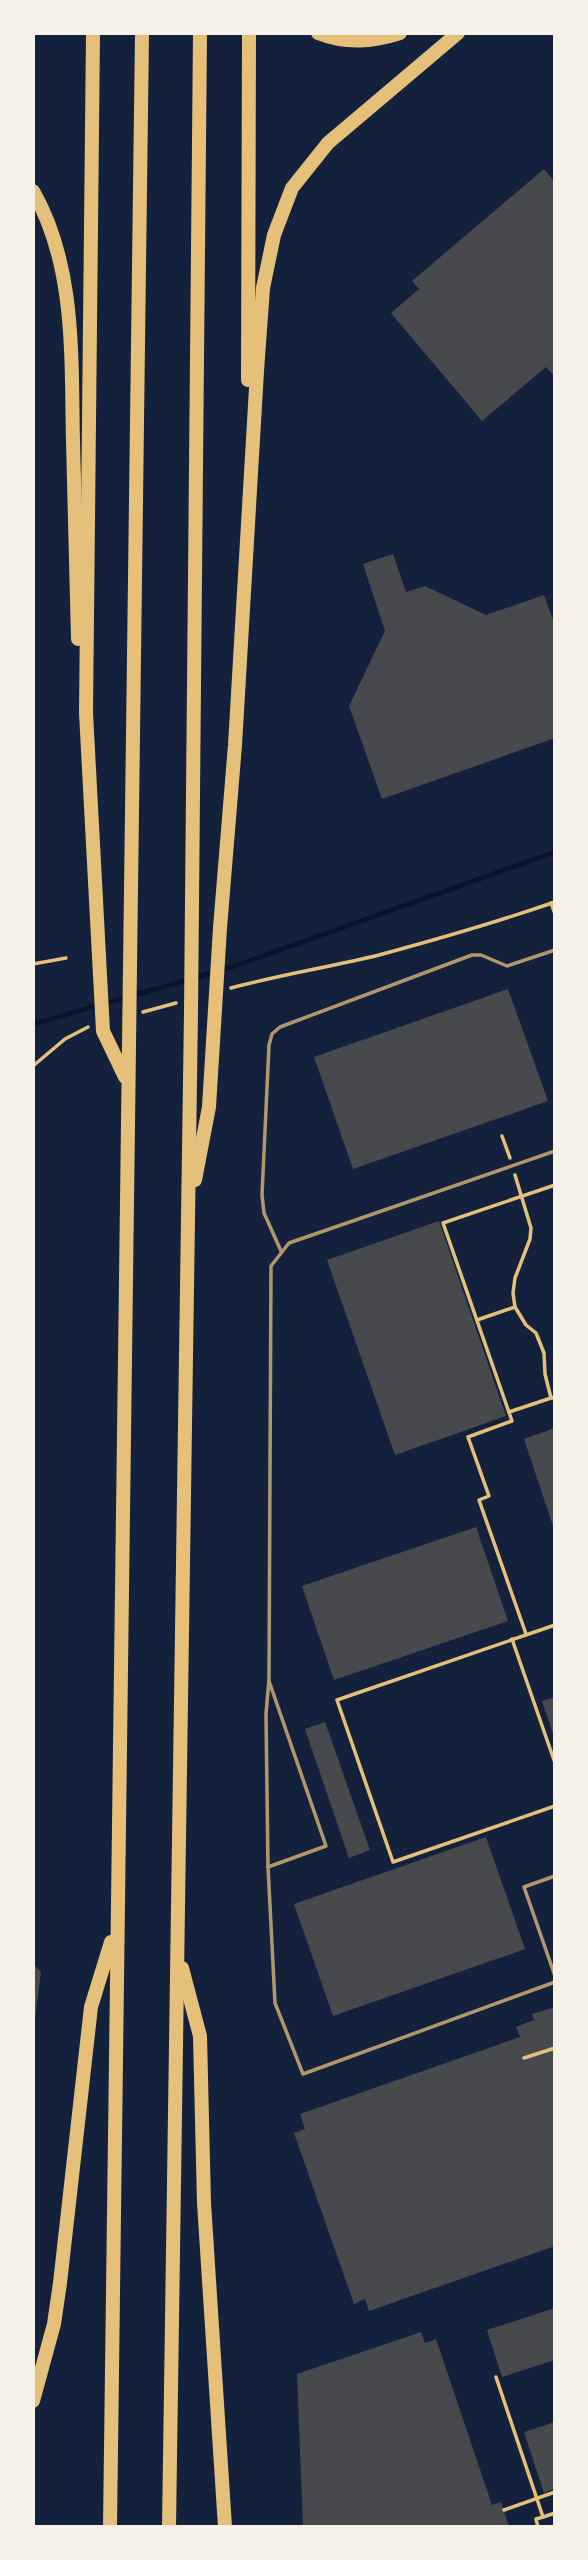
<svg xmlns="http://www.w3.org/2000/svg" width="588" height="2560" viewBox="0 0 588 2560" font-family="'Roboto Condensed',sans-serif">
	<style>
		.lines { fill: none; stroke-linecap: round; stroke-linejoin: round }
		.stream { stroke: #0b132b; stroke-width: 5 }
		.building { fill: #48494c }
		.path { stroke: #e5c07b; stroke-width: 3.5 }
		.service { stroke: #b1986c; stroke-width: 3.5 }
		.motorway { stroke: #e5c07b; stroke-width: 14 }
	</style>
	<rect width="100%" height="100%" fill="#14213d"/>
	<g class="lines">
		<path class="stream" d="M33,1024L229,968L555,852"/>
	</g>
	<g class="building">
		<path d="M544,169L555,182V377L546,367L482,421L391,313L419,289L412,281Z"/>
		<path d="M393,554L406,592L425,586L486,615L544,595L555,625V738L382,799L349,706L385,631L363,564Z"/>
		<path d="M508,989L548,1101L353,1169L314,1057Z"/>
		<path d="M439,1221L506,1416L395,1455L327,1260Z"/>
		<path d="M555,1428V1529H554L524,1439Z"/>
		<path d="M476,1527L508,1621L334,1680L302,1586Z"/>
		<path d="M555,1697V1736L554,1737L542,1701Z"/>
		<path d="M325,1722L370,1850L349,1858L305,1729Z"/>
		<path d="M486,1837L525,1949L333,2016L294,1904Z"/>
		<path d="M33,1964L41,1972L35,2018H33Z"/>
		<path d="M555,2007V2246L369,2311L365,2299L354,2304L294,2133L305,2129L300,2114L520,2037L516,2027L534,2020L532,2014Z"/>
		<path d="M555,2308V2360L502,2377L487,2330Z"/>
		<path d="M421,2332L425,2343L436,2339L492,2505L501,2502L509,2527H303L297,2374Z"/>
		<path d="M555,2422V2488L544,2493L524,2432Z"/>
	</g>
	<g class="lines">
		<g class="path">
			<path d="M551,903L555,914"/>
			<path d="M33,964L66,958"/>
			<path d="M231,988C279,975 330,967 379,955C438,939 497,922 555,902"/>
			<path d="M143,1012L176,1003"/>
			<path d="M33,1066L65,1039L88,1027"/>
			<path d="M502,1136L510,1158"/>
			<path d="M515,1175L531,1228L530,1239L515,1278L513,1293L515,1307L526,1325L536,1333L544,1353L545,1374L551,1398L555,1397"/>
			<path d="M477,1320L515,1307"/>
			<path d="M509,1412L551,1398"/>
			<path d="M555,1625L337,1700L393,1862L555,1806"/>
			<path d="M526,1634L479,1500L489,1496L468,1437L512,1421L443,1223L555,1185"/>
			<path d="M512,1639L555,1763"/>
			<path d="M524,2058L555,2048"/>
			<path d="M496,2377L543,2517L536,2519L538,2527"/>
			<path d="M504,2510L555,2492"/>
			<path d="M543,2517L555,2513"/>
		</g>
		<g class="service">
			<path d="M555,1151L289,1243L271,1266L269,1679L266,1714L268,1867L275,2003L303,2074L555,1982"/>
			<path d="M281,1251L264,1213L262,1195L269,1045L272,1034L280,1027L472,955H481L507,966L555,950"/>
			<path d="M268,1867L326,1846L269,1681"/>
			<path d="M555,1876L524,1887L555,1976"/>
		</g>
		<g class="motorway">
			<path d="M93,33L86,713L103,1031L125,1077"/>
			<path d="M318,33C346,44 372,42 400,33"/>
			<path d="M33,191C76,266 71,357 73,441C75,507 76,573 78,639"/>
			<path d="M248,380L249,33"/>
			<path d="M195,1180L209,1107L220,928L235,745L257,371L263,288L274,235L292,188L328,143L458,33"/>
			<path d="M182,1968L200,2036L204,2203L225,2527"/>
			<path d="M33,2401L54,2324L60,2283L91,2007L111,1942"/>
			<path d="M110,2527L142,33"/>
			<path d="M169,2527L191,1012L200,33"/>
		</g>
	</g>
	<rect width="588" height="2560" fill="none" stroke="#f6f1e7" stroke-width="70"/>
</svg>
